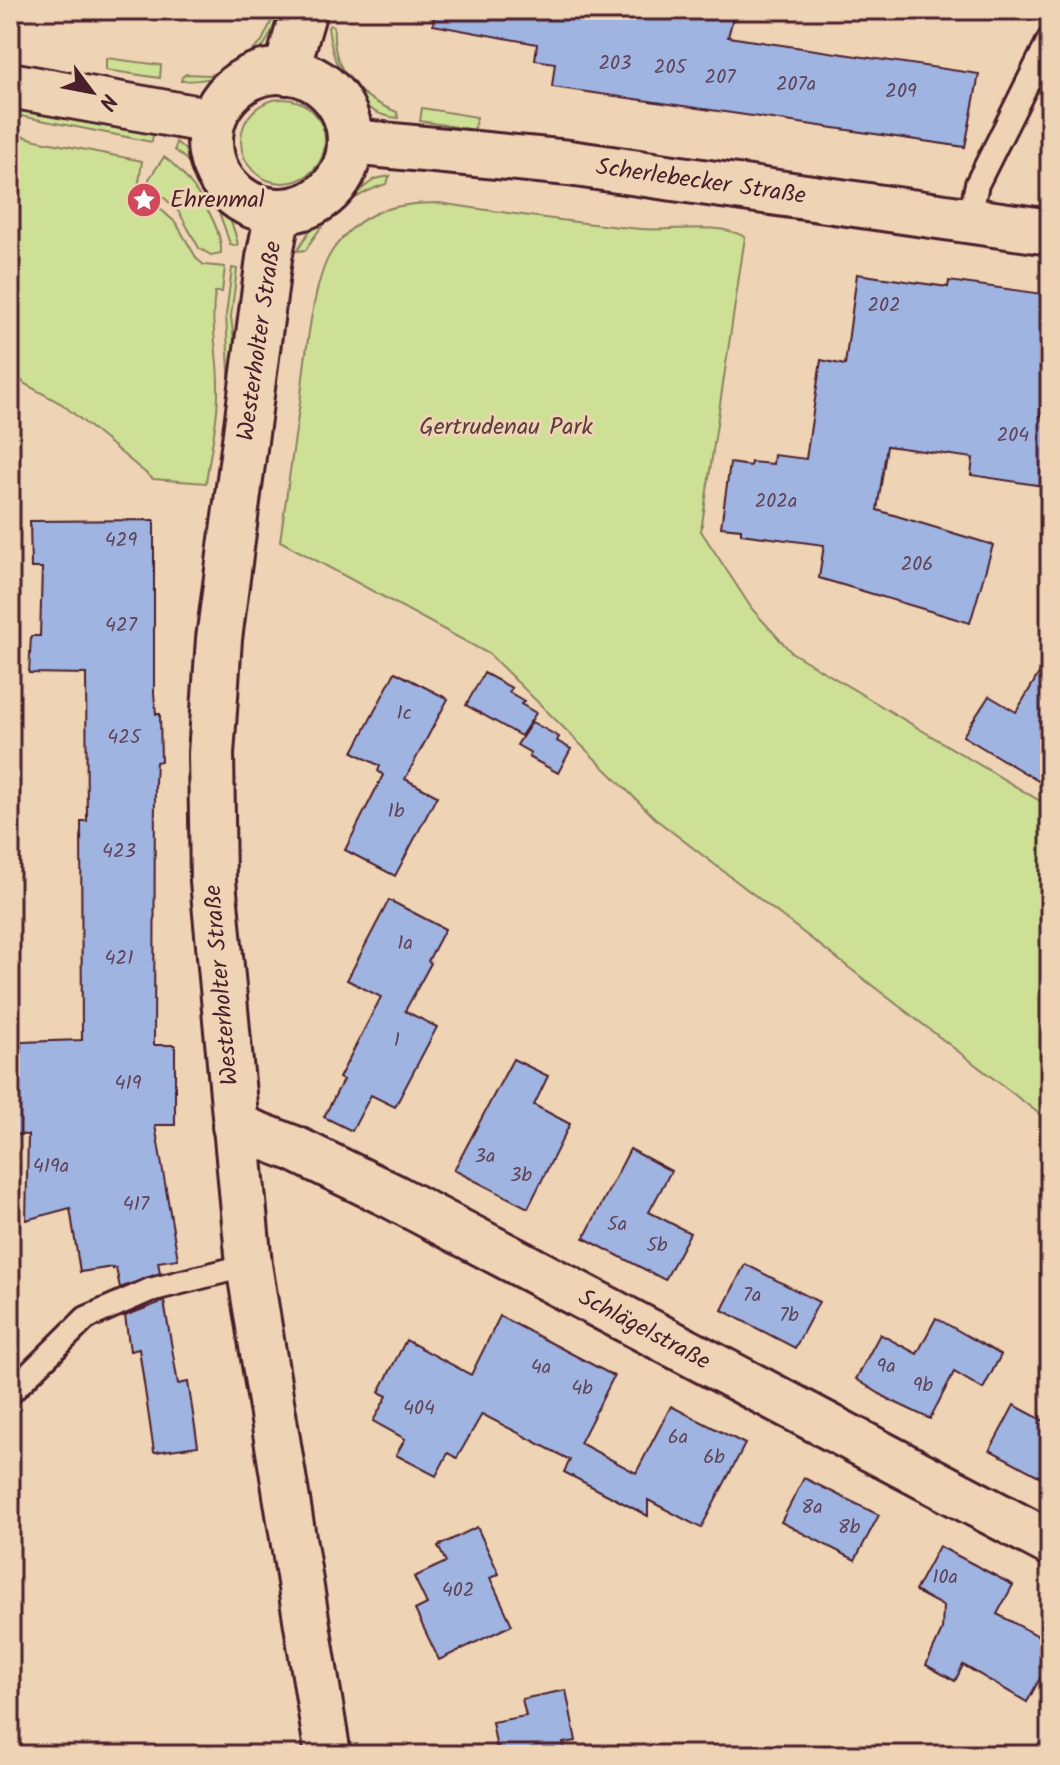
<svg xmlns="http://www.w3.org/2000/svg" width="1060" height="1765" viewBox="0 0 1060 1765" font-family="Kalam,sans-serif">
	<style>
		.green { fill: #cde095; stroke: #8c8060; stroke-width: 2 }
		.building { fill: #a0b4e2; stroke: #4a1f2b; stroke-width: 2 }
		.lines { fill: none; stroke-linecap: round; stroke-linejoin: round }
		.lane-casing { stroke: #4a1f2b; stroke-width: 28 }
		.street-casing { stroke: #4a1f2b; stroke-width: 50 }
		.secondary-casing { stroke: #4a1f2b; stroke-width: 50 }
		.lane { stroke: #eed4b5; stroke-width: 22 }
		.street { stroke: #eed4b5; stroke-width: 44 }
		.secondary { stroke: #eed4b5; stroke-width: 44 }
		.labels { text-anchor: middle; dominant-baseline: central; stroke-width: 6; stroke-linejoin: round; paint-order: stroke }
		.number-label { font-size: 20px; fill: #604459 }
		.street-label { font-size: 24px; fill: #4a1f2b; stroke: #eed4b5 }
		.poi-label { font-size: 24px; fill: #4a1f2b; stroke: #eed4b5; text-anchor: start }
		.park-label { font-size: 24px; fill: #5e3c3b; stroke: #eed4b5 }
	</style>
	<rect width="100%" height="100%" fill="#eed4b5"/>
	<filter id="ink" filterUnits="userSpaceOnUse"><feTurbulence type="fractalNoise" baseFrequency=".0125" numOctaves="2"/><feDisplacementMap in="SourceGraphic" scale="16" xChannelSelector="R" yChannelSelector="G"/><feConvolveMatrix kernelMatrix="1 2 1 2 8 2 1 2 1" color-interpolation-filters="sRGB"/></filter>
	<g filter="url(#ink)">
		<g class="green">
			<path d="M274,16H277C264,64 228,81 181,81L182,77L186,74L210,75L238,64L261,43Z"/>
			<path d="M330,25L334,27C331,71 358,97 397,112L398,118C352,114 333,67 328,27Z"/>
			<path d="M106,58L161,65L160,78L106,70Z"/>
			<circle cx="283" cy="141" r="42"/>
			<path d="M10,104L153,133L152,142L10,114Z"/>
			<path d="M422,108L477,117L474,130L420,121Z"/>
			<path d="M10,132L36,140L142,161L138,189L176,223L197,259L204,265L225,267L222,292H215C210,326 218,352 218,385C219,417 210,451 206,483L153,479L62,404L25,384L10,369Z"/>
			<path d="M176,142C201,160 233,215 238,246L230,244C219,209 206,173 175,150Z"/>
			<path d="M164,157C187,173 223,224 221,253L211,255L199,248L179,212L149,183V179Z"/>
			<path d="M390,176L386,184C353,194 322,220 306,250L297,251L312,227L375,179Z"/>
			<path d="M439,203C506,213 573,223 641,229C673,232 716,221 745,237L701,531L752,609L791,652L1050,807V1122L658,821L489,654L280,541C287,493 294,444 301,395C305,360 313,279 332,251C360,211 393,203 439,203Z"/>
			<path d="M232,268L237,269L231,317L237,366L230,390L226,315Z"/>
		</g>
		<g class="building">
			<path d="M435,10H735L728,37L979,74L965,147L552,87L555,63L535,60L537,44L433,25Z"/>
			<path d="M857,274L948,287L949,281L1050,295V346L1040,416L1050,417V487L971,475L973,458L887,446L877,510L993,545L970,623L819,578L824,545L741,534V529L721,527L730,463L750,466L751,462L773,464L774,455L806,459L821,360L845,365Z"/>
			<path d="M154,520V693L156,714H160L161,761L156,762L155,783L154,1045H175V1125H155L178,1259L158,1262L160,1273L120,1288L116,1268L113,1269V1267L80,1272L70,1208L26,1220L28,1135L10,1134V1071L20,1072L21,1042L82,1040L81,821H87L86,674L29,673L31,636H40L42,568H31L30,521Z"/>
			<path d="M1050,655V788L963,736L989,696L1016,712Z"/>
			<path d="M395,672L448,699L405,779L437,796L395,876L345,850L383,775L378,771L380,766L353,752Z"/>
			<path d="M484,673L512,688L509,692L524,701L521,704L536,713L521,736L466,705Z"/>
			<path d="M532,722L559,737L557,741L571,749L558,773L529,757L531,753L517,745Z"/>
			<path d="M389,900L445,929L428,961L431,963L405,1011L437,1027L395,1107L371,1095L352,1131L324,1117L343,1080L339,1078L381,997L347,980Z"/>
			<path d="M513,1059L548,1076L534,1105L570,1124L528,1208L454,1170Z"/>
			<path d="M630,1149L671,1171L649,1212L690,1233L665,1280L584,1238Z"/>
			<path d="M745,1264L819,1302L795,1348L722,1310Z"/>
			<path d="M164,1301L178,1384L188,1382L198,1446L156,1452H154L139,1349L130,1351L125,1316Z"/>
			<path d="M500,1316L614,1376L580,1443L636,1473L671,1406L745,1444L701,1528L648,1500V1516L564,1472L570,1460L482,1414L457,1458L448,1453L436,1476L396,1455L405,1439L373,1421L387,1396L379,1392L406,1340L471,1375Z"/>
			<path d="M936,1318L1001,1355L983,1389L954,1372L930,1419L888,1399L856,1379L880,1334L917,1354Z"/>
			<path d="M1014,1405L1050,1424V1482L990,1450Z"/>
			<path d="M804,1478L879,1515L855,1560L781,1522Z"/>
			<path d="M477,1527L499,1574L490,1578L512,1625L439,1660L415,1610L427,1604L414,1577L446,1562L438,1546Z"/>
			<path d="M939,1546L1013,1585L997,1614L1050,1642V1660L1027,1702L963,1665L955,1681L926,1665L942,1630L943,1606L915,1591Z"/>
			<path d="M566,1690L576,1741L563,1743L566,1755H498L492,1722L526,1716L522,1699Z"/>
		</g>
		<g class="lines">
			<g class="lane-casing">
				<g id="lane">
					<path d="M969,221L977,184L1050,38"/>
					<path d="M10,1393L86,1318L150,1290L249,1265"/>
				</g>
			</g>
			<g class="street-casing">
				<path id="street" d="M235,1126L295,1149L392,1196L1050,1543"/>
			</g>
			<g class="secondary-casing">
				<g id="secondary">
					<circle cx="280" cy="141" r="70"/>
					<path d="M286,72L304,10"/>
					<path d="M10,85L211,121"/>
					<path d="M351,142L569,163L1050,232"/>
					<path d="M278,213L269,258L219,639L211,754L213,881L249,1265L328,1755"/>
				</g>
			</g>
			<use href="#lane" class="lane"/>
			<use href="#street" class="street"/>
			<use href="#secondary" class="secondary"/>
		</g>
	</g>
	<defs>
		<g id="sight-disc" transform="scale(1.8)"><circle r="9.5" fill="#d1495b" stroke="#eed4b5"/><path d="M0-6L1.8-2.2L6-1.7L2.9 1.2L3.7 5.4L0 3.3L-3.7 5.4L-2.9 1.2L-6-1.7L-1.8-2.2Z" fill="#fff"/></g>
	</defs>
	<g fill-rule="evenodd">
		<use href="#sight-disc" x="144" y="200"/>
	</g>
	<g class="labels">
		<g class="number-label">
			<text x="615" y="64">203</text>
			<text x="670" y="68">205</text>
			<text x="720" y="78">207</text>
			<text x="796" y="85">207a</text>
			<text x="901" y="92">209</text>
			<text x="884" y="306">202</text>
			<text x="1013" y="436">204</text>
			<text x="776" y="502">202a</text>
			<text x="121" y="541">429</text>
			<text x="917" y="565">206</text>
			<text x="121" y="626">427</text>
			<text x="404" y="714">1c</text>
			<text x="124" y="738">425</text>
			<text x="396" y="812">1b</text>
			<text x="119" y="852">423</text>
			<text x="405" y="944">1a</text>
			<text x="119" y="959">421</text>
			<text x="397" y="1041">1</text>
			<text x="128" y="1084">419</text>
			<text x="485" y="1157">3a</text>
			<text x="51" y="1167">419a</text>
			<text x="521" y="1176">3b</text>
			<text x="136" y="1205">417</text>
			<text x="617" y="1225">5a</text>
			<text x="657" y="1246">5b</text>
			<text x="752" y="1296">7a</text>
			<text x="789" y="1316">7b</text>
			<text x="886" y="1367">9a</text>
			<text x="541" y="1368">4a</text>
			<text x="923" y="1386">9b</text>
			<text x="582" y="1389">4b</text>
			<text x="419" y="1409">404</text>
			<text x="678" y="1438">6a</text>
			<text x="714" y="1458">6b</text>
			<text x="812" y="1508">8a</text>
			<text x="849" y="1528">8b</text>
			<text x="945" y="1578">10a</text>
			<text x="458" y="1591">402</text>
		</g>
		<g class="street-label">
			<text transform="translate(701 182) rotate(8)">Scherlebecker Straße</text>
			<text transform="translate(260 341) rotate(-82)">Westerholter Straße</text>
			<text transform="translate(222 985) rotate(-95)">Westerholter Straße</text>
			<text transform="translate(644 1330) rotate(28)">Schlägelstraße</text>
		</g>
		<g class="poi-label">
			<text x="170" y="200">Ehrenmal</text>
		</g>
		<g class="park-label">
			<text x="506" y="427">Gertrudenau Park</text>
		</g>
	</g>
	<rect width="1060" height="1765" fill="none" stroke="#eed4b5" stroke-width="40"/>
	<rect x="20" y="20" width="1020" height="1725" fill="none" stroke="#4a1f2b" stroke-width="3" filter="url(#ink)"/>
	<g transform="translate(92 92) rotate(122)" stroke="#eed4b5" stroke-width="6" paint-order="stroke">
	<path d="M0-6L14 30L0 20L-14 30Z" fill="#4a1f2b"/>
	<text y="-12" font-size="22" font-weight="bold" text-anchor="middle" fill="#4a1f2b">N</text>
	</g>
</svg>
